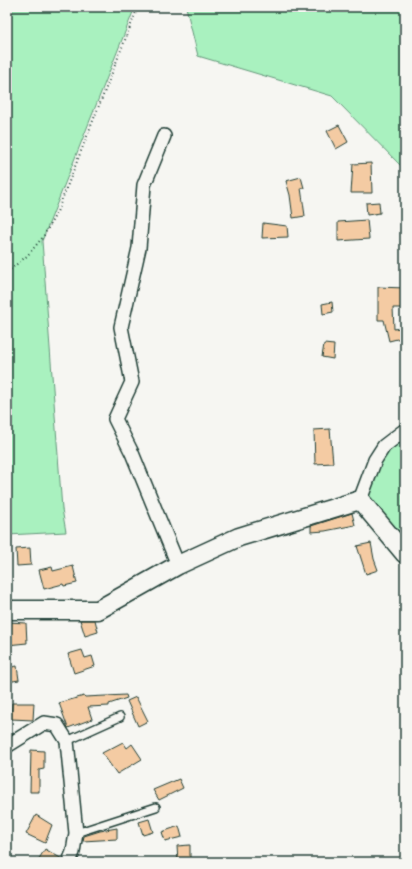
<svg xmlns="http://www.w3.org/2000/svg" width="412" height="869" viewBox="0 0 412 869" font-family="Pangolin,sans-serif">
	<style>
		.green { fill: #a9f1bf; stroke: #64977a }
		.building { fill: #f4cba3; stroke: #1f3d34 }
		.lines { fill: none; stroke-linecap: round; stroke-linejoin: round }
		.lane-casing { stroke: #1f3d34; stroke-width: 10 }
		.street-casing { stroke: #1f3d34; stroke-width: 16 }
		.secondary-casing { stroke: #1f3d34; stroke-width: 21 }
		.path { stroke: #1f3d34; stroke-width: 2; stroke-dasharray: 1 3; stroke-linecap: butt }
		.lane { stroke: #f6f6f2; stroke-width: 7 }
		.street { stroke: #f6f6f2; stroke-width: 13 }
		.secondary { stroke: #f6f6f2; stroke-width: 18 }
	</style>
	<rect width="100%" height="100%" fill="#f6f6f2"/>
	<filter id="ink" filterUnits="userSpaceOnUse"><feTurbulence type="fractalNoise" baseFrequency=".025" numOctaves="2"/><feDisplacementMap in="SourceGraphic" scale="8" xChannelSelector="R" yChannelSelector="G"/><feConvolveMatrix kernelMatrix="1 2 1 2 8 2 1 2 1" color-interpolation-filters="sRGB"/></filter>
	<g filter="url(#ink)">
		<g class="green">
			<path d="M7,7H135L42,241L62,509L66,532L7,535Z"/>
			<path d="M186,7H405V170L332,96L198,56Z"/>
			<path d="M405,438V541L368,501L365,492L379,462L394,442Z"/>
		</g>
		<g class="building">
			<path d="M339,125L348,142L336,149L327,131Z"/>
			<path d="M371,163L372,193H351L353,164Z"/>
			<path d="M301,177L304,188H301L305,216L293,218L290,195L286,181Z"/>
			<path d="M379,202L380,213L367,215L366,203Z"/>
			<path d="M367,220L369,239L338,241V222Z"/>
			<path d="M263,223L287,226L288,237L262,238Z"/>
			<path d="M378,287L405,288V308H393L394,329L405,327V337L389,341L384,320H378Z"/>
			<path d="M332,302L333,312L323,314L322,304Z"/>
			<path d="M324,344L334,345L333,359L322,357Z"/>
			<path d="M330,429L333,463L315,464L314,430Z"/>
			<path d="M352,513L355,525L325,531L311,532V526Z"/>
			<path d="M371,543L374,559L378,570L366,574L357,546Z"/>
			<path d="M30,548L31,565L17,566L16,549Z"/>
			<path d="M73,566L77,583L64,586L63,584L44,589L39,570L52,567L53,571Z"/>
			<path d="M80,620H95L98,632L85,636Z"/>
			<path d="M7,622L26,623L27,643L7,645Z"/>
			<path d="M82,650L85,658L92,656L95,666L74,673L68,654Z"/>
			<path d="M17,666L19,680L7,682V668Z"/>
			<path d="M126,695L127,698L109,704V706L88,707L92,719L68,728L59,703L84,696L85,697Z"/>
			<path d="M136,697L148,721L138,726L127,701Z"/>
			<path d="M12,703H34L33,720L11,719Z"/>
			<path d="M123,742L127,748L132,744L142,759L117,774L102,753Z"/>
			<path d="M31,750L44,751V769L39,770V792H30Z"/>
			<path d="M179,779L183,788L159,800L153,790Z"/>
			<path d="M36,815L52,825L45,843L26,834Z"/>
			<path d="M149,819L153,832L143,835L139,822Z"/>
			<path d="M179,826L182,837L165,841L162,832Z"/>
			<path d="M117,828V839L83,841L84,836L100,831Z"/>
			<path d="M190,845V862H178L177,846Z"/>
			<path d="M45,849L62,859L61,862H37Z"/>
		</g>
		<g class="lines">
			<g class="lane-casing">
				<g id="lane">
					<path d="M67,741L120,717"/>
					<path d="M76,833L156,807"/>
				</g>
			</g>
			<g class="street-casing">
				<g id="street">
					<path d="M164,136L144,185L139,248L121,327L132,382L115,419L132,453L178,565"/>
					<path d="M360,500L375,460L384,446L405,430"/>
					<path d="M7,746L44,723L57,725L67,741L76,833L73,852L69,862"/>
				</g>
			</g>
			<g class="secondary-casing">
				<path id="secondary" d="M7,610H98L178,565L239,537L360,500L405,554"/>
			</g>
			<path class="path" d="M7,272L27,256L43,237L57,212L138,7"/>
			<use href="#lane" class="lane"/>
			<use href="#street" class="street"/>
			<use href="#secondary" class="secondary"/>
		</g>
	</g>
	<rect width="412" height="869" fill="none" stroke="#f6f6f2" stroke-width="24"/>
	<rect x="12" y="12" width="388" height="845" fill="none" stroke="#1f3d34" stroke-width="1.5" filter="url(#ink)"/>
</svg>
